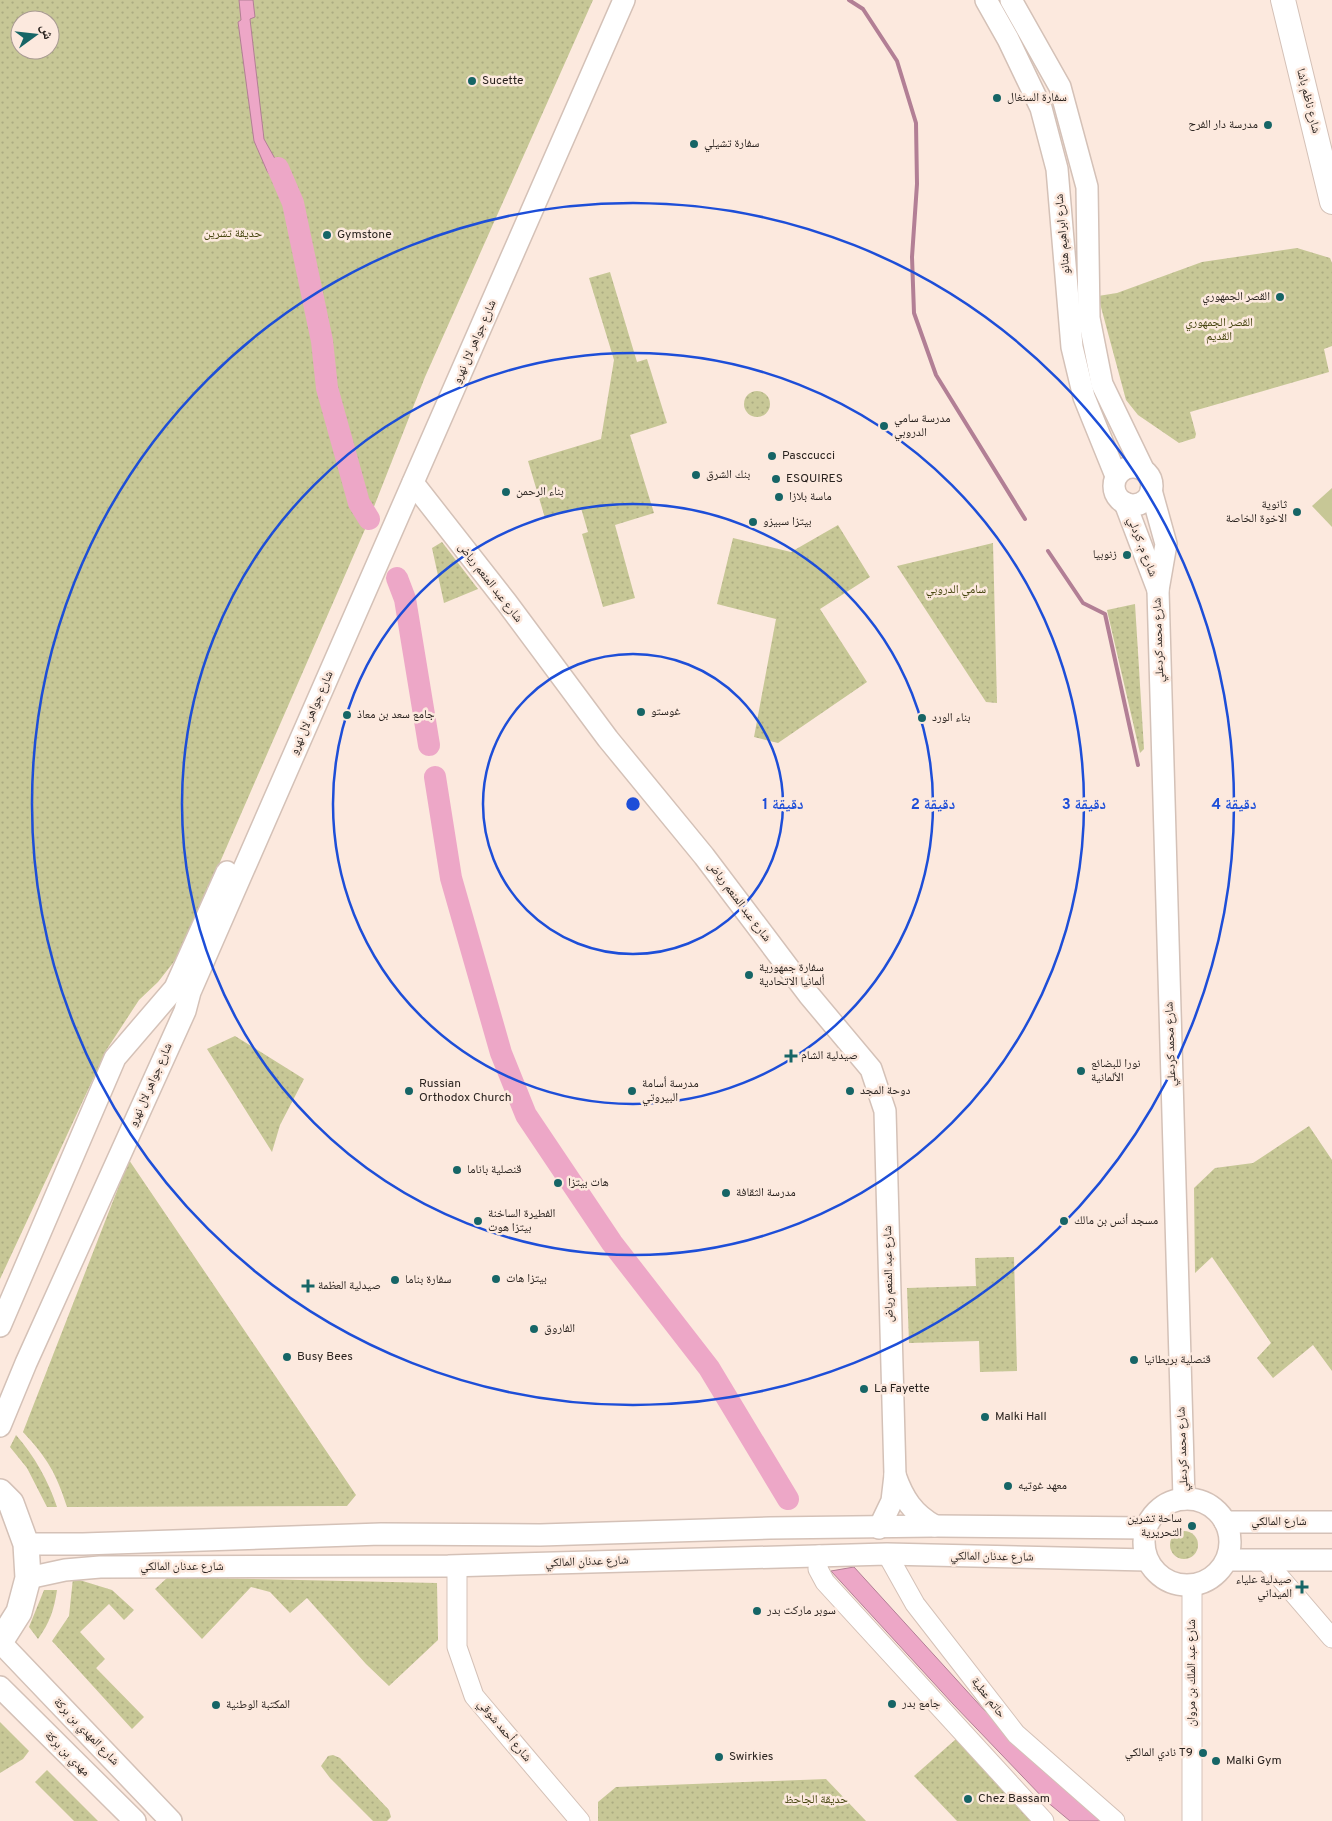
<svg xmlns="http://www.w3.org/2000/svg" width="1332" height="1821" viewBox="0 0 1332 1821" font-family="Overpass,'Noto Naskh Arabic',sans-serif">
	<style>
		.green { fill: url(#green-dots); fill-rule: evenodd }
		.pitch { fill: #c7c796 }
		.water { fill: #eda7c7; stroke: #b27f95 }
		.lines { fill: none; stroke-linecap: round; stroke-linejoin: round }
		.stream { stroke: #b27f95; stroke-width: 4 }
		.river { stroke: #eda7c7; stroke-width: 22 }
		.tertiary-casing { stroke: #d4c1b7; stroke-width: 21 }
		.secondary-casing { stroke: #d4c1b7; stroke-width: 24 }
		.primary-casing { stroke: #d4c1b7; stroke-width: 26 }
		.trunk-casing { stroke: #d4c1b7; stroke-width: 28 }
		.tertiary { stroke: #fff; stroke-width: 19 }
		.secondary { stroke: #fff; stroke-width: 21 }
		.primary { stroke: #fff; stroke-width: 24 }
		.trunk { stroke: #fff; stroke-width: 25 }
		.ring { fill: none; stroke: #1d4ed8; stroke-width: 2.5 }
		.poi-dot { fill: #166566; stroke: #fce9de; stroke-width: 2 }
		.labels { text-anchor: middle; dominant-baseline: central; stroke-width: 5; stroke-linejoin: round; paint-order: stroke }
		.poi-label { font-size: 12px; fill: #2a231f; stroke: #fce9de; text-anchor: start }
		.street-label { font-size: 12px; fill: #2a231f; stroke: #fce9de }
		.park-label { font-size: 12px; fill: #45440e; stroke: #fce9de }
		.centre { fill: #1d4ed8; stroke: #fce9de; stroke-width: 2.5 }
		.ring-label { font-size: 15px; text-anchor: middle; font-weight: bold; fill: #1d4ed8; stroke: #fce9de; stroke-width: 5; stroke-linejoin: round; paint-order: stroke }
	</style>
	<defs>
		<pattern id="green-dots" width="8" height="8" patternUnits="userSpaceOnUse" patternTransform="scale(1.25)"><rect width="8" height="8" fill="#c7c796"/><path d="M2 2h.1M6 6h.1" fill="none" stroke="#abab81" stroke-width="1.8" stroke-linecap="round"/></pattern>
	</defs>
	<rect width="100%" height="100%" fill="#fce9de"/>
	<g class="green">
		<path d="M0,0H593L425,377L366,527L180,954L158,982L139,1000L107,1049L0,1279ZM20,20H50V50H20Z"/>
		<path d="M1297,248L1330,258L1332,263V346L1324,349L1329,372L1190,412L1196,434L1195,438L1179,443L1138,415L1126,400L1098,296L1117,293L1202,262Z"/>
		<path d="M610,272L637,362L647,359L667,423L630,435L654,513L615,525L635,598L603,607L582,534L588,532L581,508L545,518L528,461L601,439L614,360L589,278Z"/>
		<circle cx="757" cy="404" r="13"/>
		<path d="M838,525L870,577L820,609L867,682L778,743L754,737L776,619L717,604L733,538L791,552Z"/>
		<path d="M442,542L478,589L444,603L432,548Z"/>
		<path d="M993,543L997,703L986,702L897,566Z"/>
		<path d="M1135,604L1144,749L1140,753L1107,610Z"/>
		<path d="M235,1036L304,1079L280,1125L272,1152L207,1049Z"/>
		<path d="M1309,1126L1332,1160V1371L1313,1345L1273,1378L1257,1358L1271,1343L1212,1257L1195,1273L1194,1188L1215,1168L1253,1163Z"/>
		<path d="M129,1160L356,1495L347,1506L67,1507C56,1473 48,1459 23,1432Z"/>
		<path d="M1014,1257L1017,1371L980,1372L979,1341L909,1343L907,1288L976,1286L975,1258Z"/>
		<path d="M16,1435C35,1457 48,1480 57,1507H47L27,1468L10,1447Z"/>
		<circle cx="1184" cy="1545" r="14"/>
		<path d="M168,1577L437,1583L438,1640L389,1686L366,1664L307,1598L290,1613L270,1592L251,1587L202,1639L155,1589Z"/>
		<path d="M73,1578L112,1590L134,1610L124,1620L109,1604L80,1632L105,1659L96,1668L144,1717L132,1729L52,1641L69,1616Z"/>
		<path d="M44,1590H57C54,1610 50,1622 38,1639L29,1627Z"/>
		<path d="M0,1722L29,1751L23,1759L0,1773Z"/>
		<path d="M956,1739L1034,1821H957L914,1776Z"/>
		<path d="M333,1755L340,1758L389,1810L391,1817L387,1821H373L330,1778L321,1766L328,1756Z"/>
		<path d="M47,1770L98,1821H74L35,1782Z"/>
		<path d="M826,1779L866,1821H598V1802L616,1787Z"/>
	</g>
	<path class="pitch" d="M1332,488V527L1312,506Z"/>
	<g class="water">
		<path d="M239,0H253L255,17L250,19L264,139L278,164L294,210L314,296L328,386L341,436L340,438L342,440L356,483L358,482L371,515L366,527L320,389L315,337L288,212L280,189L267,171L254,141L238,22L241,20Z"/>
		<path d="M854,1567L985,1711L1062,1784L1106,1821H1070L1046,1801L953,1704L831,1571Z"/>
	</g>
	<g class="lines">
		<g class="stream">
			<path d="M849,0L863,9L897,61L916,123L917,184L912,257L914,313L936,375L1025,519"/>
			<path d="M1048,551L1083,603L1105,614L1138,765"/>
		</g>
		<g class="river">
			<path d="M278,168L293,203L322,341L327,388L359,503L369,519"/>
			<path d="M397,578L405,599L429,745"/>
			<path d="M435,777L451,878L501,1053L526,1115L612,1243L709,1368L788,1499"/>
		</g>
		<g class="tertiary-casing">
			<g id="tertiary">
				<path d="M887,1554L915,1604L1016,1734L1115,1821"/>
				<path d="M819,1555L818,1569L825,1582L1044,1821"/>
				<path d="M1265,1560L1332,1638"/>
				<path d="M457,1566V1647L474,1696L580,1821"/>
				<path d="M1192,1821V1586"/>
			</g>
		</g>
		<g class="secondary-casing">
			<g id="secondary">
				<path d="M986,0L1008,39L1041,108L1057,169L1072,347L1084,397L1116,476"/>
				<path d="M1011,0L1060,87L1087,187L1089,318L1102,384L1143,469"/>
				<circle cx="1133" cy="486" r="19"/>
				<path d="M413,483L507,603L608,739L704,856L809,995L871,1069L885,1111L895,1475L892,1501L879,1528"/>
				<path d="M1151,490L1166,544L1158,590L1184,1499"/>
				<path d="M1125,503L1158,590"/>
				<path d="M0,1326L115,1058L175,988L227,872"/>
				<path d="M0,1426L26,1363L185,1011L190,992L624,0"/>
				<path d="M895,1475C903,1498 913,1514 935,1526"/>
				<circle cx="1187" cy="1542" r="43"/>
				<path d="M1225,1522H1332"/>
				<path d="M26,1544H83L381,1534L540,1535L770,1528L935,1526L1146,1528"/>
				<path d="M1227,1560H1332"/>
				<path d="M28,1578L65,1570L100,1567L448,1566L887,1554L1147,1560"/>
				<path d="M0,1642L171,1821"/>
				<path d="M0,1687L135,1821"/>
			</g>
		</g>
		<g class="primary-casing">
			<path id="primary" d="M1283,0L1332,202"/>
		</g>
		<g class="trunk-casing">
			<path id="trunk" d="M0,1492L11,1503L26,1544L28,1578L19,1612L0,1642"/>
		</g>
		<use href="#tertiary" class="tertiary"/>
		<use href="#secondary" class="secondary"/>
		<use href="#primary" class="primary"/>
		<use href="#trunk" class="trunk"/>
	</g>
	<g class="ring">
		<circle cx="633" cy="804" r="150"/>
		<circle cx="633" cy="804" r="300"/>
		<circle cx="633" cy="804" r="451"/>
		<circle cx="633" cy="804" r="601"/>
	</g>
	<g class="poi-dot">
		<circle cx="472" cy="81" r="5"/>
		<circle cx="997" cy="98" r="5"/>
		<circle cx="1268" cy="125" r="5"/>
		<circle cx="694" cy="144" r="5"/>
		<circle cx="327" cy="235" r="5"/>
		<circle cx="1280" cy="297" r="5"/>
		<circle cx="884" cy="426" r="5"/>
		<circle cx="772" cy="456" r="5"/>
		<circle cx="696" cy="475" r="5"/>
		<circle cx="776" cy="479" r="5"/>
		<circle cx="506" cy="492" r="5"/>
		<circle cx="779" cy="497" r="5"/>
		<circle cx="1297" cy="512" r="5"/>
		<circle cx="753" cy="522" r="5"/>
		<circle cx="1127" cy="555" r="5"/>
		<circle cx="641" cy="712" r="5"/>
		<circle cx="347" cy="715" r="5"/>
		<circle cx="922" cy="718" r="5"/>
		<circle cx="749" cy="975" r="5"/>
		<path d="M788.5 1048.5h5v5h5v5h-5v5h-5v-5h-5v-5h5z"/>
		<circle cx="1081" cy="1071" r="5"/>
		<circle cx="409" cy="1091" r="5"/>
		<circle cx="632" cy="1091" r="5"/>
		<circle cx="850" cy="1091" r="5"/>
		<circle cx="457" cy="1170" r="5"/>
		<circle cx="558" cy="1183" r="5"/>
		<circle cx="726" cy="1193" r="5"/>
		<circle cx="478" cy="1221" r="5"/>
		<circle cx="1064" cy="1221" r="5"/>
		<circle cx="496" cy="1279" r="5"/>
		<circle cx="395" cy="1280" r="5"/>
		<path d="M305.5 1278.5h5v5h5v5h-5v5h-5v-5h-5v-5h5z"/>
		<circle cx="534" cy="1329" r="5"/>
		<circle cx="287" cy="1357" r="5"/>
		<circle cx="1134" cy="1360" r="5"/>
		<circle cx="864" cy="1389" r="5"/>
		<circle cx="985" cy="1417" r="5"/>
		<circle cx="1008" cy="1486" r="5"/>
		<circle cx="1192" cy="1526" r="5"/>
		<path d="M1299.5 1579.5h5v5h5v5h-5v5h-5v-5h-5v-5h5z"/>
		<circle cx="757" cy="1611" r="5"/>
		<circle cx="892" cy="1704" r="5"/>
		<circle cx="216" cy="1705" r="5"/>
		<circle cx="1203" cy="1753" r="5"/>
		<circle cx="719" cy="1757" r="5"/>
		<circle cx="1216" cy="1761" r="5"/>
		<circle cx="968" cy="1799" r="5"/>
	</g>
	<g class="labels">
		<g class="poi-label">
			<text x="482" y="81">Sucette</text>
			<text x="1007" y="98">سفارة السنغال</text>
			<text x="1258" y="125" text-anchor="end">مدرسة دار الفرح</text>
			<text x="704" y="144">سفارة تشيلي</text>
			<text x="337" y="235">Gymstone</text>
			<text x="1270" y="297" text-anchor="end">القصر الجمهوري</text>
			<text x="894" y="419">مدرسة سامي<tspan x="894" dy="14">الدروبي</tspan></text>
			<text x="782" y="456">Pasccucci</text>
			<text x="706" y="475">بنك الشرق</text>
			<text x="786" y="479">ESQUIRES</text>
			<text x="516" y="492">بناء الرحمن</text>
			<text x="789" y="497">ماسة بلازا</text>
			<text x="1287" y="505" text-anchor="end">ثانوية<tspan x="1287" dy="14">الاخوة الخاصة</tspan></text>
			<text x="763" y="522">بيتزا سبيزو</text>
			<text x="1117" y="555" text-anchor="end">زنوبيا</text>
			<text x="651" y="712">غوستو</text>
			<text x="357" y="715">جامع سعد بن معاذ</text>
			<text x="932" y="718">بناء الورد</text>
			<text x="759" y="968">سفارة جمهورية<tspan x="759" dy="14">ألمانيا الاتحادية</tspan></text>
			<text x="801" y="1056">صيدلية الشام</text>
			<text x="1091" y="1064">نورا للبضائع<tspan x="1091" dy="14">الألمانية</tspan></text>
			<text x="419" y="1084">Russian<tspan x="419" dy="14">Orthodox Church</tspan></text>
			<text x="642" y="1084">مدرسة أسامة<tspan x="642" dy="14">البيروتي</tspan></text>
			<text x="860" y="1091">دوحة المجد</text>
			<text x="467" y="1170">قنصلية باناما</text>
			<text x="568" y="1183">هات بیتزا</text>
			<text x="736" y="1193">مدرسة الثقافة</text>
			<text x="488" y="1214">الفطيرة الساخنة<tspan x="488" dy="14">بيتزا هوت</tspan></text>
			<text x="1074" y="1221">مسجد أنس بن مالك</text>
			<text x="506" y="1279">بیتزا هات</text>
			<text x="405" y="1280">سفارة بناما</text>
			<text x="318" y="1286">صيدلية العظمة</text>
			<text x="544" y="1329">الفاروق</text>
			<text x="297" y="1357">Busy Bees</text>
			<text x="1144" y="1360">قنصلية بريطانيا</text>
			<text x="874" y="1389">La Fayette</text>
			<text x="995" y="1417">Malki Hall</text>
			<text x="1018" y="1486">معهد غوتيه</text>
			<text x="1182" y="1519" text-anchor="end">ساحة تشرين<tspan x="1182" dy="14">التحريرية</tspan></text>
			<text x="1292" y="1580" text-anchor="end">صيدلية علياء<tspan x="1292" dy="14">الميداني</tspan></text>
			<text x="767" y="1611">سوبر ماركت بدر</text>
			<text x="902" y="1704">جامع بدر</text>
			<text x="226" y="1705">المكتبة الوطنية</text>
			<text x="1193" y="1753" text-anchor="end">نادي المالكي T9</text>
			<text x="729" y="1757">Swirkies</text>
			<text x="1226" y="1761">Malki Gym</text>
			<text x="978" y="1799">Chez Bassam</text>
		</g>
		<g class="street-label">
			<text transform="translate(1308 101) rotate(76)">شارع ناظم باشا</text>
			<text transform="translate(1063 234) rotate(-95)">شارع ابراهيم هنانو</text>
			<text transform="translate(475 342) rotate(-66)">شارع جواهر لال نهرو</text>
			<text transform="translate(1142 547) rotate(69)">شارع م. كردلي</text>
			<text transform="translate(490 583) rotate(52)">شارع عبد المنعم رياض</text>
			<text transform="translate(1159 640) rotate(-92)">شارع محمد كردعلي</text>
			<text transform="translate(312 713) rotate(-66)">شارع جواهر لال نهرو</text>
			<text transform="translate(739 902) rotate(53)">شارع عبد المنعم رياض</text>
			<text transform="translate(1171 1044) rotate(-92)">شارع محمد كردعلي</text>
			<text transform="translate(151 1085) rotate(-66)">شارع جواهر لال نهرو</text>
			<text transform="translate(889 1274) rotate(-91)">شارع عبد المنعم رياض</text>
			<text transform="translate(1183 1449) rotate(-92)">شارع محمد كردعلي</text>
			<text x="1279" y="1522">شارع المالكي</text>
			<text transform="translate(992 1557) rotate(1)">شارع عدنان المالكي</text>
			<text transform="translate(587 1562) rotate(-2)">شارع عدنان المالكي</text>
			<text x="182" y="1567">شارع عدنان المالكي</text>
			<text transform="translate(1192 1673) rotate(-90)">شارع عبد الملك بن مروان</text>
			<text transform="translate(988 1698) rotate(52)">حاتم عطية</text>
			<text transform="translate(504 1731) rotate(50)">شارع أحمد شوقي</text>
			<text transform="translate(86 1732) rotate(46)">شارع المهدي بن بركة</text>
			<text transform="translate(67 1754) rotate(45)">مهدي بن بركة</text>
		</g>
		<g class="park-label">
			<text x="233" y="234">حديقة تشرين</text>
			<text x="1219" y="323">القصر الجمهوري<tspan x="1219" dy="14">القديم</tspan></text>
			<text x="956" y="590">سامي الدروبي</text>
			<text x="816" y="1800">حديقة الجاحظ</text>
		</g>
	</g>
	<circle cx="633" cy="804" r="8" class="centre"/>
	<g class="ring-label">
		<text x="783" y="809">1 دقيقة</text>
		<text x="933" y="809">2 دقيقة</text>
		<text x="1084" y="809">3 دقيقة</text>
		<text x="1234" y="809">4 دقيقة</text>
	</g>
	<g transform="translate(35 35) rotate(75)"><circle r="24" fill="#fce9de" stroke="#a89a92"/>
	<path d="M0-4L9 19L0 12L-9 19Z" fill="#166566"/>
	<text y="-8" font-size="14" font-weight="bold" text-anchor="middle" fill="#2a231f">ش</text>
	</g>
</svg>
